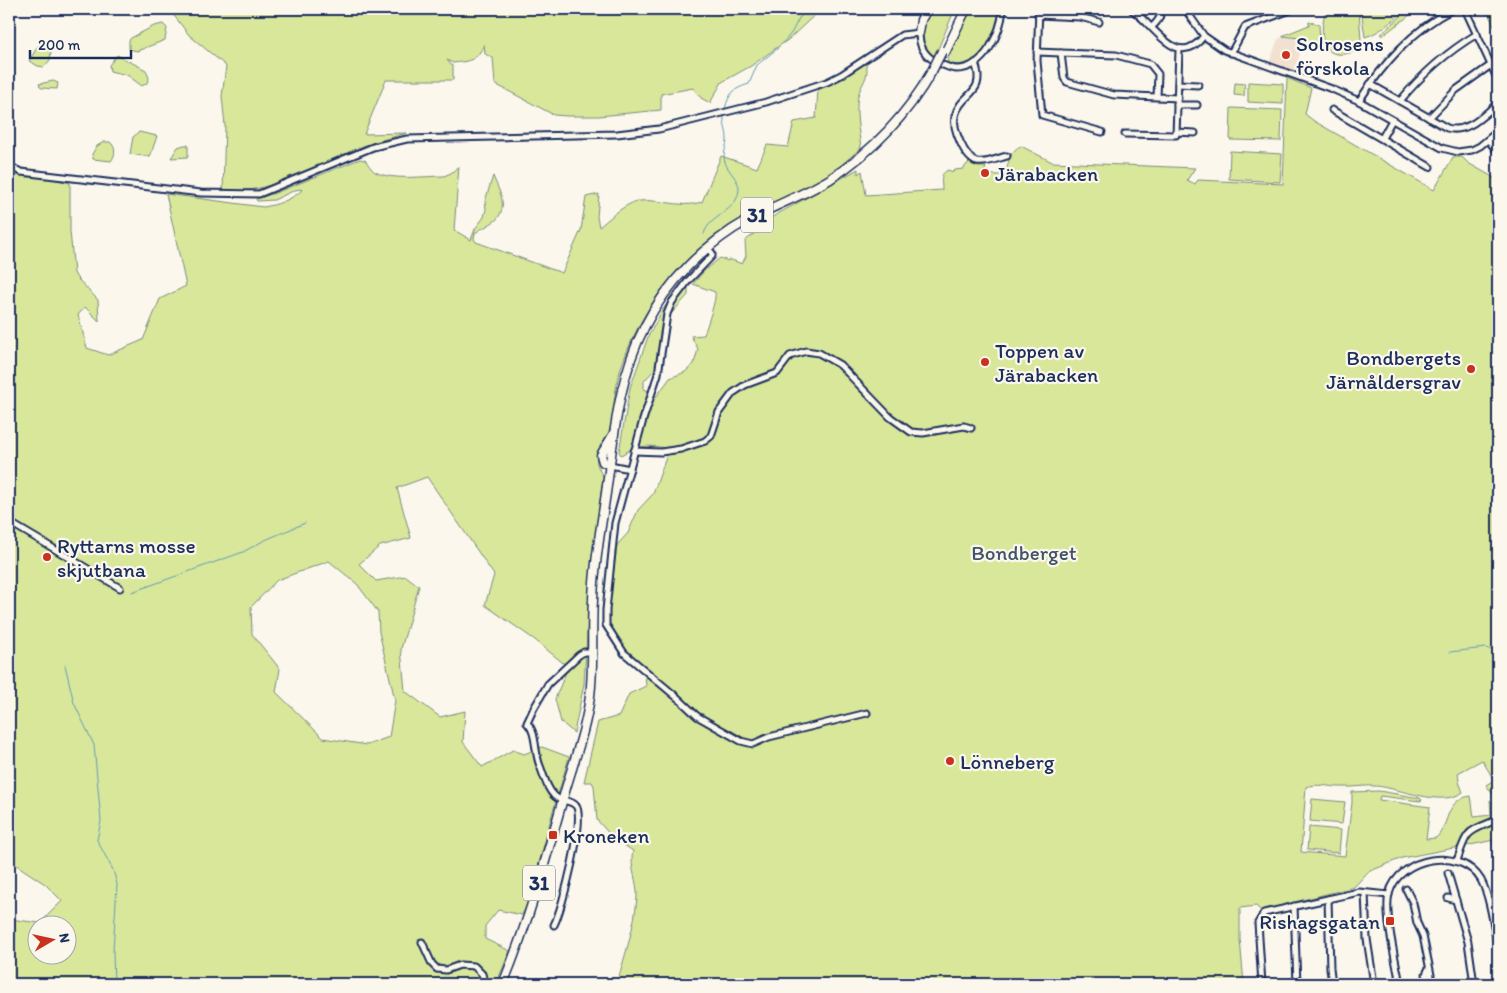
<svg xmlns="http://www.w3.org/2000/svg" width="1507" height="993" viewBox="0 0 1507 993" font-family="Itim,sans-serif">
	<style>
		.built { fill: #f2e1d0 }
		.green { fill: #d9e79a; stroke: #7a8b7c; fill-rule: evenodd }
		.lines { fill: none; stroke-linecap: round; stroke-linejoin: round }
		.stream { stroke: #6199b4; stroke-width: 1 }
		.minor-casing { stroke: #1b2f5e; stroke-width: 9 }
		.highway-casing { stroke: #1b2f5e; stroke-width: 11 }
		.minor { stroke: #fbf7ec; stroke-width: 5 }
		.highway { stroke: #fbf7ec; stroke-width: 8 }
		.highway-bridge-casing { stroke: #1b2f5e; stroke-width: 11; stroke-linecap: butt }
		.highway-bridge { stroke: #fbf7ec; stroke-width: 8 }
		.poi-dot { fill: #c8321e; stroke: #fbf7ec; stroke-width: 2 }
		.labels { text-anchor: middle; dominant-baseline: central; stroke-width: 4.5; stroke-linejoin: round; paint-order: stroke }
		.shield { fill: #fbf7ec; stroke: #5e6b89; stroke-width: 1 }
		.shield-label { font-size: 20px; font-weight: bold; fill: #1b2f5e }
		.poi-label { font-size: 21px; fill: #1b2f5e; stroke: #fbf7ec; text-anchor: start }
		.park-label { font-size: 21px; fill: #41546a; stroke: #fbf7ec }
	</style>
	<rect width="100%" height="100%" fill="#fbf7ec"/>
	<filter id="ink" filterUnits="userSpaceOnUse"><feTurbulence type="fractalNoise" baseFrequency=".02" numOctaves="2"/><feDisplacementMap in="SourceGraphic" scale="10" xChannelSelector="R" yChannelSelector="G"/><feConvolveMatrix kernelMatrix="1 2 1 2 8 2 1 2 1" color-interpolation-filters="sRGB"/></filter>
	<g filter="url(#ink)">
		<path class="built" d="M1284,37L1300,38L1303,41L1302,48L1294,71L1269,63L1278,39Z"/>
		<g class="green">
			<path d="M169,9H821L789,39L751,66L722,82L710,103L701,98L693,88L661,94V110L599,116H567L554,115L495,84L493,58L485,54L484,44C477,61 470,61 453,63L447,60L453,67V80H386L364,134L407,133C393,137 377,141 363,146C317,165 274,194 223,191L225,126L222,96L226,66L189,35Z"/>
			<path d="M931,9H955L935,56L926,51C918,37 923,22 931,9Z"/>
			<path d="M974,9H1000C998,34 979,73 948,63C945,52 966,17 974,9Z"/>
			<path d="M1326,9H1359L1361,41L1353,52C1319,63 1319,32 1326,9Z"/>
			<path d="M1361,9H1408C1393,18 1383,32 1365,37Z"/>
			<path d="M1412,9H1418L1382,36L1381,34L1400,17Z"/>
			<path d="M1486,9H1489L1498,15V34Z"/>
			<path d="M1309,22L1319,24L1320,45L1307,50L1302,48L1303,41L1300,38L1282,36L1309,25Z"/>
			<path d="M163,24L167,28L165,40L137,51L129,49V40L131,38L154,26Z"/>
			<path d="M38,46L47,47L51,51L50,60L44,67L38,66L29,61Z"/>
			<path d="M117,55L146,70L149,78L147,83L142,86L127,75L110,71L109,65Z"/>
			<path d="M866,63C870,78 861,83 858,96C855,113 859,131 861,148C849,158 838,169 826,177C796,196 762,206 731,225C682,254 642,308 623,362C616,380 614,402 612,421C609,444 585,449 603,476L590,584L584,684L574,733L561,722L555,699L568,667L535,640L485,605L494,575L427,477L397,488L411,538L380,546L359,564L376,581L406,576L419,586L401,649L405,691L440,717L465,711L463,742L482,767L513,750L524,754L542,747L569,757L553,811L529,901L522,915L498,910L485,926V939L510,951L496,984H9V919L40,923L62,901L45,884L9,860V169L70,183V231L74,273L77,278L98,300L99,321L85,307L78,315L87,348L108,355L143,340L160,299L186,286L166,194L263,207C277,205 291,200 302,190L301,189L295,190L274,200L257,201L256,199L275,193L360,159L365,160C368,164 371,169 375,172C392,181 425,176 444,176L451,173L459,166L454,230L471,240L475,229L484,217L486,209L485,201L493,176C499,191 509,206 496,220C490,225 482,228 475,233L474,239L476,242L562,273L581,230L586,197L599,194L597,217L599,227C609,219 620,208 632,203C651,195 680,210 702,202L721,156L757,168L767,145L788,147L794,122L816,118L818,90L840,80ZM329,561L357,584L378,612L379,632L395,700L389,737L367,745L323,738L276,692L280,669L252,634L251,607L277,580ZM38,926H68V956H38Z"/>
			<path d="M1287,78L1311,88L1305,114L1314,121L1434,190L1453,157H1462L1468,163L1498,180V801L1486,785L1494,780L1482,760L1458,773L1459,782L1463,792C1442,808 1400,788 1376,786C1364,785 1352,788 1341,787C1329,787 1317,783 1306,787L1301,852L1345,856L1352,803V792L1379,791L1420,798L1422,800L1420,801L1380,796L1379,800L1430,807L1426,839L1436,838C1451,823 1444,800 1471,796L1474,817L1491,815L1490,800L1498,809L1495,816C1475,825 1470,829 1459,847L1402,858L1368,872L1354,887L1267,909L1265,915L1256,906L1240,908V939L1244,984L617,983C625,955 635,926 637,897C638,881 629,867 633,851L613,838L597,820L594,786L592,782H584L598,722L619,716L629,694L646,686L645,674L626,652L608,621L609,608L617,545L628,533L638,510L653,494L668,452L671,449C651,445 639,444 621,455L619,452L630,388L648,337L663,309L674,295L688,288V295L672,313L665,314L656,368L644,381V389L649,391L651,399L656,397L670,378L685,372L694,364L698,349L691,336L704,335C707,325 717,299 715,292L693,284L704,271L720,258L728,261L729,259L742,264L746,256L745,241L754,234L758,225L858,169V174L862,171L866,195L942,190C942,181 939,174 948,170L953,172L955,170L963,169L969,162L978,167H986L984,173L987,175H1006C1008,163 1009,151 1021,146L1052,162L1195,168L1187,180L1195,184L1198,180L1283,184Z"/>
			<path d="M53,81L58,83L57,89L42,88L40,87L39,84Z"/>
			<path d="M1248,82L1283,84V104L1248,102Z"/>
			<path d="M1235,83L1245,84L1244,96L1234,95Z"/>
			<path d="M1231,108L1282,110L1281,141L1230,140Z"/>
			<path d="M139,132L157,136L150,157L130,154L133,137Z"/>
			<path d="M104,142H110C116,147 116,155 111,161L93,159L92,154L97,146Z"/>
			<path d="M184,145H188V157L171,158L178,147Z"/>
			<path d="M1230,151L1282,154L1280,182L1229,179Z"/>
			<path d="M1312,799L1345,802L1342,824L1310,821Z"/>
			<path d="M1498,823V839L1466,846C1466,832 1487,827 1498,823Z"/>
			<path d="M1309,827L1341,830L1339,853L1307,850Z"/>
		</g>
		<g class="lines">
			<g class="stream">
				<path d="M783,43L792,32L799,18L809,9"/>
				<path d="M725,109C729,93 733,89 749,84L757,65L778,48"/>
				<path d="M704,234C709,215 738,212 739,189C739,179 728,172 725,162C722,154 727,147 727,139C727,130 723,125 724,116"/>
				<path d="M132,592L243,552L265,540L305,523"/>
				<path d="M1450,652L1486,648L1498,652"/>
				<path d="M65,665L74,703L94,745L101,821L97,840L113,870L117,884L113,951L114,984"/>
			</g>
			<g class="minor-casing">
				<g id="minor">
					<path d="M1039,9L1037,61L1042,115L1102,132"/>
					<path d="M1131,9C1155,25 1177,71 1204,36"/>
					<path d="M1185,9L1204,36L1224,50L1332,89L1359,101L1442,148L1458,152L1472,150L1480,146L1498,131"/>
					<path d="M1465,9L1498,80"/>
					<path d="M1038,15L1080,17L1099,22"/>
					<path d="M1152,27C1158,21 1162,17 1159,9"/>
					<path d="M1037,52L1061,53"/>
					<path d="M1231,53L1245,27L1293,9"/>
					<path d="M975,63C987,95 961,92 955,116C952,128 965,159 977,162C986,164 998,158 1007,156"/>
					<path d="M1178,84L1198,85"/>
					<path d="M1370,84L1447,128C1468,134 1483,115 1498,103"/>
					<path d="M1157,97L1158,74L1150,64L1116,55L1061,53L1064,78L1067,82L1114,95L1178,98"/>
					<path d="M1359,101C1383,64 1412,30 1453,9"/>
					<path d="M1400,101C1422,74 1447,52 1477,34"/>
					<path d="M1177,105H1197"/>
					<path d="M1332,110L1430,167"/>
					<path d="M1429,118L1456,90L1491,65"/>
					<path d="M1176,132L1195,133"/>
					<path d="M1125,134L1176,135L1179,50"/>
					<path d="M1382,138L1392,120"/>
					<path d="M1488,140L1498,152"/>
					<path d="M9,166L21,172L201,193L259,194L373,147L407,139L617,134L659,129L766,102L827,82L841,75L902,35L919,33C919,46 924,55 935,61C942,64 949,69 957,69C985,69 1001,32 1003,9"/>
					<path d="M710,251L712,253V256L688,281L672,302L667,314L658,374L643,420L615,523L606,610V625L624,653L679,699L697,716L741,741L753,744L769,737L867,713"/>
					<path d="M634,451L661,452L681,449L705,441L711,436L719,412L733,393L745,385L777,373L790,356L806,351L819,353L840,365L890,417L911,432L923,433L964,426L971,428"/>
					<path d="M610,465L630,469"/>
					<path d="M9,522L120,588"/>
					<path d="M1497,842L1498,849"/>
					<path d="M1457,861C1468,827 1468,833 1498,819"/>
					<path d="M1448,873L1468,942L1474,984"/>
					<path d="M1406,889L1413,903L1417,923L1423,936L1431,975L1428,984"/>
					<path d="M1365,893L1367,939L1374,984"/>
					<path d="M1448,898L1456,900"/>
					<path d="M1328,899L1330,968L1332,984"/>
					<path d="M1294,906L1297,984"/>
					<path d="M554,925C562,910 586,818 576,806C573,801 564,801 559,799C548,794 544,776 540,766C534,752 537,732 527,723L534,708L548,684L579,655L584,652H592"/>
					<path d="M422,942L432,964L437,969L446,970L460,965L474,966L482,974L485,984"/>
					<path d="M1428,983L1426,974L1429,968"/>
					<path d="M1262,984L1258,923L1264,913L1359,892L1389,895"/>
					<path d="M1400,984C1396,962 1384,914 1389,894C1399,856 1461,846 1481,880C1491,899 1494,930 1498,950"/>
				</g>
			</g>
			<g class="highway-casing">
				<g id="highway">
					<path d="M919,33L921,20L927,9"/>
					<path d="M945,53L966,9"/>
					<path d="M610,465L603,462L601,455L613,435"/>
					<path d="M503,984C528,923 546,859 564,795C573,763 586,730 590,696C594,664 591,632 593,600C594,564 601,528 606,493C614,436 618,378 645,326C667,282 705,244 748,220C775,205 804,195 830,179C872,152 908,114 932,71"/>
				</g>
			</g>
			<use href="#minor" class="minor"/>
			<use href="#highway" class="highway"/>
			<g class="highway-bridge-casing">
				<path id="highway-bridge" d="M932,71L942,51"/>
			</g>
			<use href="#highway-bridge" class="highway-bridge"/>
		</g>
	</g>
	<g class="poi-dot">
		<circle cx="1286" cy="55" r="5"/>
		<circle cx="985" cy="173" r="5"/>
		<circle cx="985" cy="362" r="5"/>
		<circle cx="1471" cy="369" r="5"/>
		<circle cx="47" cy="557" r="5"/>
		<circle cx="950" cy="761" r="5"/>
		<rect x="548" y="830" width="10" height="10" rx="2.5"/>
		<rect x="1385" y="916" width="10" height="10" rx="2.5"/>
	</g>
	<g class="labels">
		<g class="shield">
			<rect x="741" y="197.5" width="32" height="35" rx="4"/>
			<rect x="523" y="865.5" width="32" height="35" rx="4"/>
		</g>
		<g class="shield-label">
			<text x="757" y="215">31</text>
			<text x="539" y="883">31</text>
		</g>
		<g class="poi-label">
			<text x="1296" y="43">Solrosens<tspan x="1296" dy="24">förskola</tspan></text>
			<text x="995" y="173">Järabacken</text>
			<text x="995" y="350">Toppen av<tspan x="995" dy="24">Järabacken</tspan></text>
			<text x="1461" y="357" text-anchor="end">Bondbergets<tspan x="1461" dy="24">Järnåldersgrav</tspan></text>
			<text x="57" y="545">Ryttarns mosse<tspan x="57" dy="24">skjutbana</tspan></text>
			<text x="960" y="761">Lönneberg</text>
			<text x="563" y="835">Kroneken</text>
			<text x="1380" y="921" text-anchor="end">Rishagsgatan</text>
		</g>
		<g class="park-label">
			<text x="1024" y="552">Bondberget</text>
		</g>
	</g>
	<rect width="1507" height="993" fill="none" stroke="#fbf7ec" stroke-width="30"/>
	<rect x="15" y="15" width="1477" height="963" fill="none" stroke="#1b2f5e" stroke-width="2" filter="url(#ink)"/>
	<g transform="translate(52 940) rotate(81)"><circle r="24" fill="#fbf7ec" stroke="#a1a7b3"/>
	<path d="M0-4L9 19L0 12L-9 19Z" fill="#c8321e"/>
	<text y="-8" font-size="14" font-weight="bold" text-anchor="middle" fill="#1b2f5e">N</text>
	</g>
	<path d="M30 50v8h101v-8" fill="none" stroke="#1b2f5e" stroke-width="2.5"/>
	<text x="38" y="50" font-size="15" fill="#1b2f5e" stroke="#fbf7ec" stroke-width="4" paint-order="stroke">200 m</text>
</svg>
